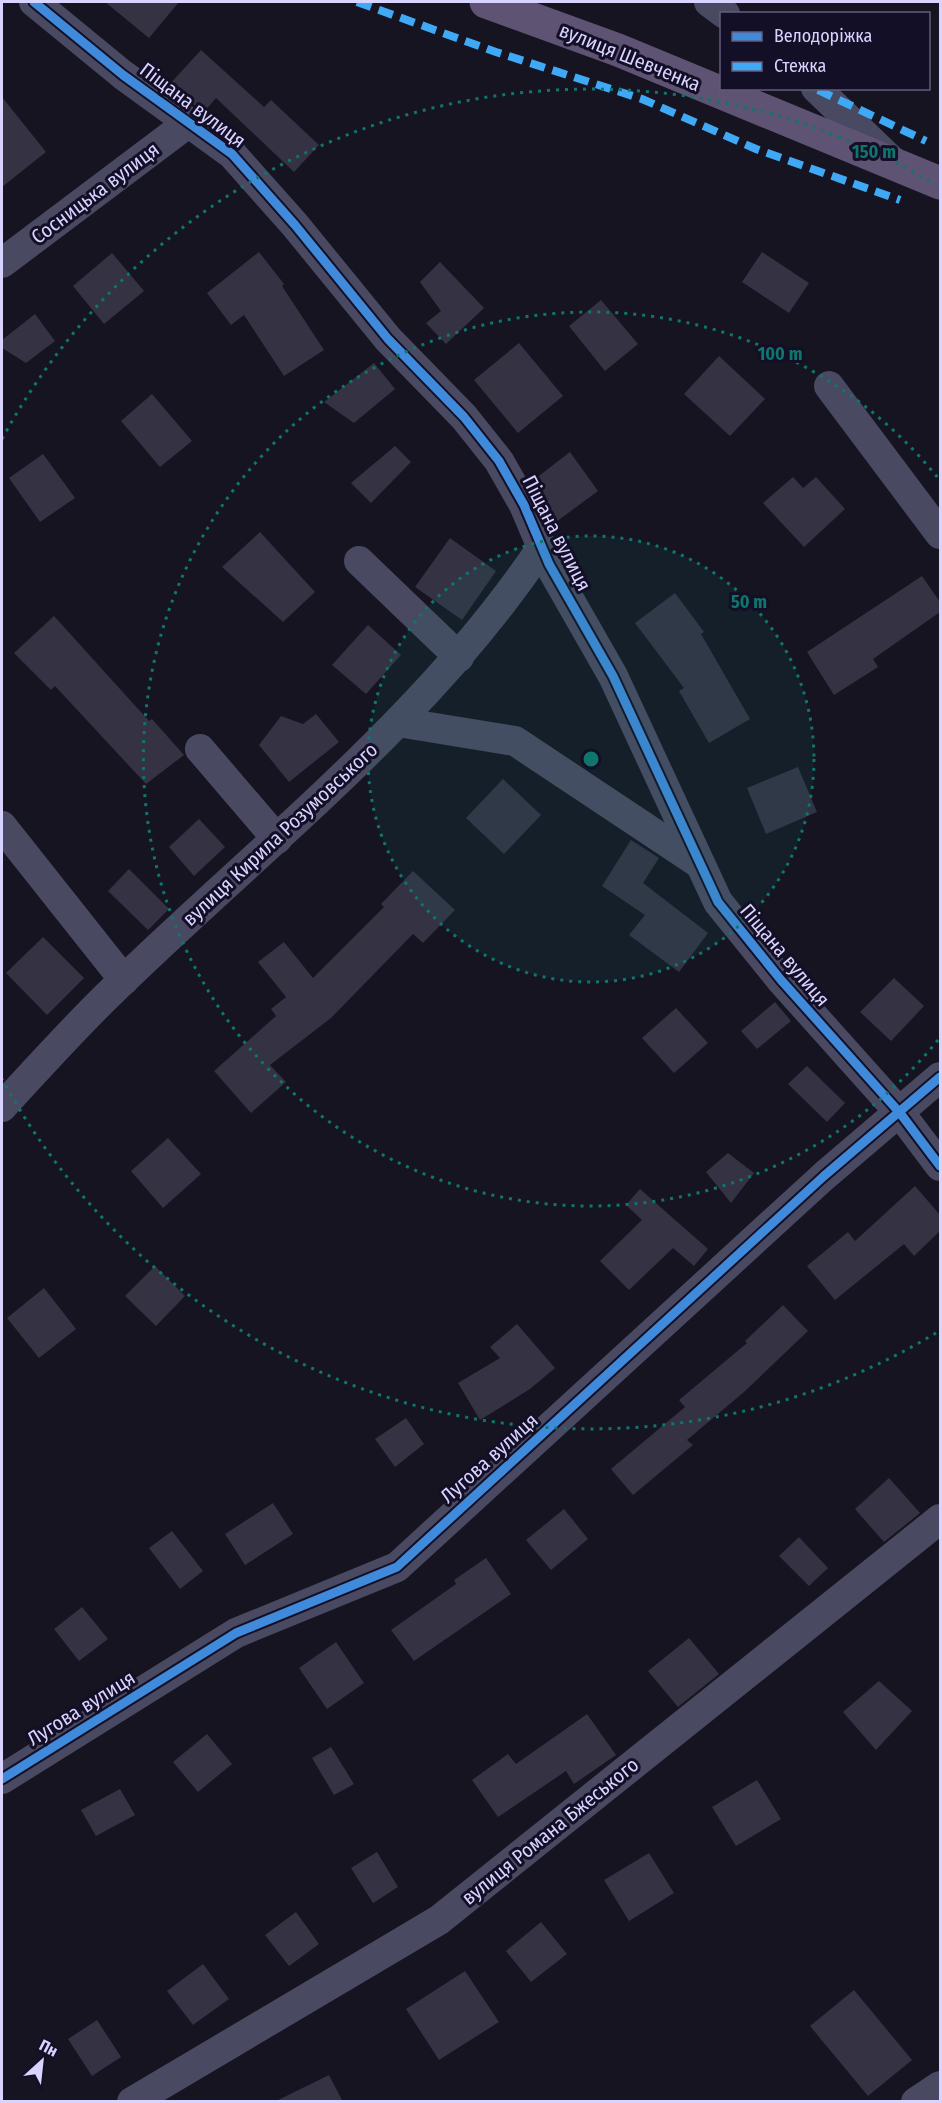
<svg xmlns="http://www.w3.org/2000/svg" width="942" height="2103" viewBox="0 0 942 2103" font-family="'Fira Sans Condensed',sans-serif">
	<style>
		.building { fill: #343243 }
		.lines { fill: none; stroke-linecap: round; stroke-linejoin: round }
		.minor { stroke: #4a4962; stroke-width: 30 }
		.major { stroke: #5e5373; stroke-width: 33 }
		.quiet { stroke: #3fa9f5; stroke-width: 8; stroke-dasharray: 15 8; stroke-linecap: butt }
		.cycleway-casing { stroke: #130f26; stroke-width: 13 }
		.cycleway { stroke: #408adc; stroke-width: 9 }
		.ring { fill: none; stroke: #0f766e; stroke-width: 3; stroke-dasharray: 3 6 }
		.labels { text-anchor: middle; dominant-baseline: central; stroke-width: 6; stroke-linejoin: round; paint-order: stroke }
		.street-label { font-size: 20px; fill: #d9d4ff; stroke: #130f26 }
		.centre { fill: #0f766e; stroke: #130f26; stroke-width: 3 }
		.ring-label { font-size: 18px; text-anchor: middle; font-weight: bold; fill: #0f766e; stroke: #130f26; stroke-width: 6; stroke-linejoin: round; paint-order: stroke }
	</style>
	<rect width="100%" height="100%" fill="#161421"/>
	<g class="building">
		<path d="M105,2H179L149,38Z"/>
		<path d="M201,50L264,107L271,100L319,145L294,172L216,98L204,112L168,86Z"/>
		<path d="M2,97L46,152L2,187Z"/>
		<path d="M259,252L284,284L282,286L324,350L284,376L244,315L231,325L207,293Z"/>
		<path d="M762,252L809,283L789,313L742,282Z"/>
		<path d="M112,253L144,291L104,324L73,286Z"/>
		<path d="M440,262L484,308L446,344L426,323L441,311L420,282Z"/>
		<path d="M601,300L638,344L605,371L569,326Z"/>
		<path d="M35,314L55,341L26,363L2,348V340Z"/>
		<path d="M519,343L563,396L518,433L474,380Z"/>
		<path d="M719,356L765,399L730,436L684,394Z"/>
		<path d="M374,363L395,389L354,423L324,402Z"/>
		<path d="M152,394L192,441L160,467L121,421Z"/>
		<path d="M395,446L411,462L371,503L351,483Z"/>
		<path d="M570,452L598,491L556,522L531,482Z"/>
		<path d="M43,454L75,498L40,522L9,478Z"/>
		<path d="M793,477L803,488L816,477L845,509L804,547L763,503Z"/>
		<path d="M260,532L315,592L283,622L222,567Z"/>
		<path d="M450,538L496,571L462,620L415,587Z"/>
		<path d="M922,576L940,602V612L873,659L878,667L834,695L807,652Z"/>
		<path d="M675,593L704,632L701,634L750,719L709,743L679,691L684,688L635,623Z"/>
		<path d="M54,616L149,721L152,719L184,755L146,784L55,686L51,690L14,653Z"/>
		<path d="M368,625L401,655L366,694L332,665Z"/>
		<path d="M316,714L339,742L289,782L259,745L281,716L303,724Z"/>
		<path d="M798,767L817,812L766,834L747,788Z"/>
		<path d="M503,779L541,815L504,854L466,818Z"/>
		<path d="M199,819L225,847L194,876L169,847Z"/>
		<path d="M631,840L659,858L643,883L708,933L679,972L629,935L645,915L602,886Z"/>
		<path d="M129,869L169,909L148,930L108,891Z"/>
		<path d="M413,871L455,910L423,943L413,934L331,1018L270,1065L286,1082L251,1113L214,1071L276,1016L271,1009L286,997L258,962L284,942L313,978L384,907L381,904Z"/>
		<path d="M43,937L84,978L47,1015L6,973Z"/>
		<path d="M894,978L924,1006L891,1041L860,1012Z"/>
		<path d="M775,1002L791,1021L757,1049L741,1031Z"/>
		<path d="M676,1008L708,1043L674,1073L642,1038Z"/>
		<path d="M807,1066L845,1103L827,1122L788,1084Z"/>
		<path d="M168,1138L201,1174L163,1208L131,1171Z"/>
		<path d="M728,1153L754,1173L731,1203L706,1172Z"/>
		<path d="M915,1186L940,1215V1231L914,1256L904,1244L835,1300L807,1266L848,1232L855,1241Z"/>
		<path d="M640,1189L708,1249L694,1266L673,1248L629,1290L600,1261L642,1220L626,1205Z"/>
		<path d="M155,1266L185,1296L156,1326L125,1296Z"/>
		<path d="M44,1288L76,1329L39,1358L7,1318Z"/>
		<path d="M783,1305L808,1331L744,1392L687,1440L693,1445L633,1495L611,1469L685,1407L679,1400L747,1343L745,1341Z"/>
		<path d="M517,1324L555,1368L530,1389L480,1420L458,1383L500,1358L490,1347Z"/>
		<path d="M406,1418L424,1444L395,1467L375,1439Z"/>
		<path d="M889,1478L920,1513L884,1542L855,1509Z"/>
		<path d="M273,1503L293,1534L245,1565L225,1534Z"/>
		<path d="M564,1509L588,1539L551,1570L526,1540Z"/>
		<path d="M172,1531L203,1571L180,1589L149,1548Z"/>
		<path d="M799,1537L828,1568L809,1586L779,1556Z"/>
		<path d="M486,1558L511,1594L414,1661L391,1630L456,1584L454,1580Z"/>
		<path d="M82,1607L108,1639L79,1661L54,1629Z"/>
		<path d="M689,1638L719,1674L678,1707L648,1671Z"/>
		<path d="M336,1642L364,1683L327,1709L299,1668Z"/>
		<path d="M879,1681L912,1711L876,1750L843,1712Z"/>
		<path d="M587,1714L616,1755L574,1784L566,1771L498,1817L472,1780L508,1754L516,1764Z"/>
		<path d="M207,1734L232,1764L198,1792L173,1762Z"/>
		<path d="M331,1747L354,1784L334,1795L312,1758Z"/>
		<path d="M757,1780L781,1819L736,1846L712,1807Z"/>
		<path d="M120,1789L135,1815L96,1836L81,1810Z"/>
		<path d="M377,1852L398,1887L373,1903L351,1868Z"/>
		<path d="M649,1853L674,1893L629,1921L604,1880Z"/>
		<path d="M296,1912L319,1944L289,1966L265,1935Z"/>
		<path d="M541,1922L567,1954L531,1982L506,1951Z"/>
		<path d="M203,1964L229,1999L193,2025L167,1991Z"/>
		<path d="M465,1971L499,2022L439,2060L406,2009Z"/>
		<path d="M854,1990L912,2060L868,2096L810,2026Z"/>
		<path d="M97,2020L121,2057L92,2076L68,2039Z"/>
		<path d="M329,2075L343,2102H274Z"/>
	</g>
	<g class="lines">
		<g class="minor">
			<path d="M34,2L123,75L232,154L295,225L388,339L464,417L499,461L524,505L549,564L613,676L718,902L781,980L900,1113L940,1166"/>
			<path d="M709,2L725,14"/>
			<path d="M816,88L892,161"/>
			<path d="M2,263L188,123"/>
			<path d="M829,386L940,534"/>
			<path d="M359,561L459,657"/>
			<path d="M398,722L515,741L700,864"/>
			<path d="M200,749L277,839"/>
			<path d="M2,826L124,980"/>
			<path d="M2,1107C37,1069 71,1031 108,995C257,849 425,722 542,547"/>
			<path d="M2,1779L236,1633L397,1567L824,1176L940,1077"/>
			<path d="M132,2102L439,1920L940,1519"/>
			<path d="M916,2102L940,2086"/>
		</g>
		<path class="major" d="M486,2L618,50L940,183"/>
		<g class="quiet">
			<path d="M357,2L496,52L642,99L756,149L900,200"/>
			<path d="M818,90L926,141"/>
		</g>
		<g class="cycleway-casing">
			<g id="cycleway">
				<path d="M34,2L123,75L232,154L295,225L388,339L464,417L499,461L524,505L549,564L613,676L718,902L781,980L900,1113L940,1166"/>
				<path d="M2,1779L236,1633L397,1567L824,1176L940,1077"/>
			</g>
		</g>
		<use href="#cycleway" class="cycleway"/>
	</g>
	<circle cx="591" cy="759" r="223" fill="#0f766e" fill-opacity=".12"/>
	<g class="ring">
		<circle cx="591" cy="759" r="223"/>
		<path d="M938 1040A447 447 0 1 1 938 478"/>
		<path d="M936 1333A670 670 0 0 1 2 1079M2 439A670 670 0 0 1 936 185"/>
	</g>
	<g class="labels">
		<g class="street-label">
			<text transform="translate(630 57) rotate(22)">вулиця Шевченка</text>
			<text transform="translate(193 105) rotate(37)">Піщана вулиця</text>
			<text transform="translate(95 193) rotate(-37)">Сосницька вулиця</text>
			<text transform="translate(557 533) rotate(63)">Піщана вулиця</text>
			<text transform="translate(280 834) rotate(-43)">вулиця Кирила Розумовського</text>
			<text transform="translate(785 955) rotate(50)">Піщана вулиця</text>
			<text transform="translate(489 1458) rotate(-42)">Лугова вулиця</text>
			<text transform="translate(81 1708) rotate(-32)">Лугова вулиця</text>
			<text transform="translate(550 1831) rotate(-39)">вулиця Романа Бжеського</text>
		</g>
	</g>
	<circle cx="591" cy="759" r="9" class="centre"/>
	<g class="ring-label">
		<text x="874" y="158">150 m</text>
		<text x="780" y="360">100 m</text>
		<text x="749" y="608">50 m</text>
	</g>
	<rect width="942" height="2103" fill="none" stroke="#d9d4ff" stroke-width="6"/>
	<rect x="720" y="12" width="210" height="78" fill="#130f26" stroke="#625e7d" stroke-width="1.5"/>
	<rect x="732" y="32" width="30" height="9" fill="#408adc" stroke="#625e7d" stroke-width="1.5"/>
	<text x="774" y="42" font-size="18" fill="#d9d4ff">Велодоріжка</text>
	<rect x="732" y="62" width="30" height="9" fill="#3fa9f5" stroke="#625e7d" stroke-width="1.5"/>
	<text x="774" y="72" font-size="18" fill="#d9d4ff">Стежка</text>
	<g transform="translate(42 2061) rotate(27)" stroke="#130f26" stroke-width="4.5" paint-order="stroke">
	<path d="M0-4.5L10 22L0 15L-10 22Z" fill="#d9d4ff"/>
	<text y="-9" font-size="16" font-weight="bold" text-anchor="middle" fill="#d9d4ff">Пн</text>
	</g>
</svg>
